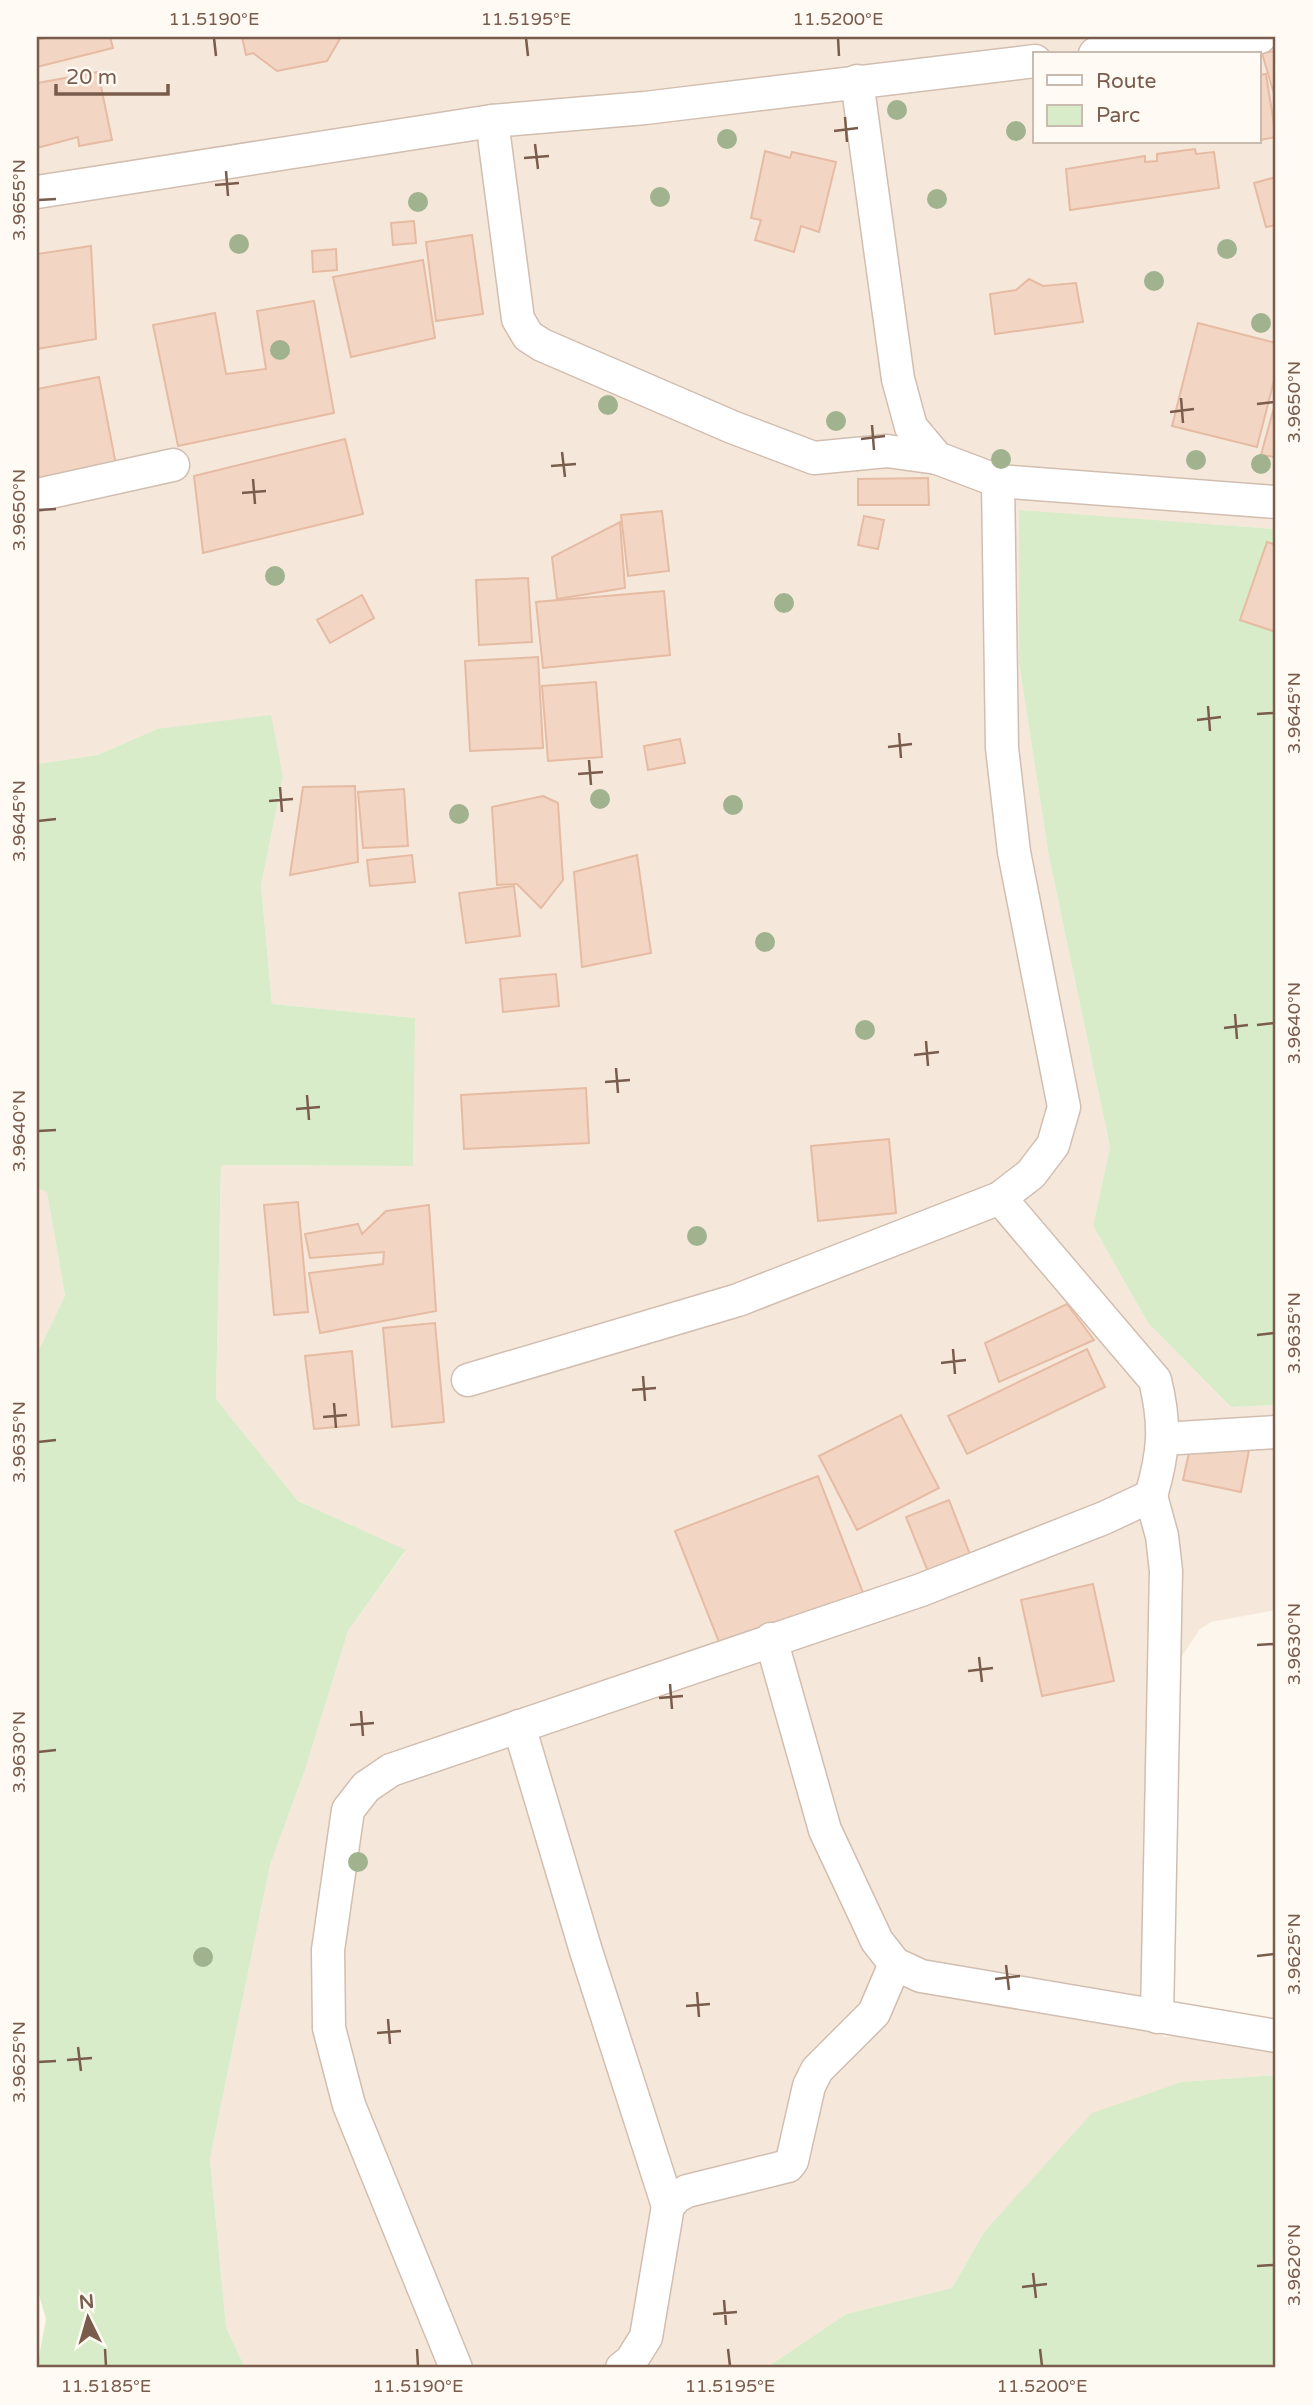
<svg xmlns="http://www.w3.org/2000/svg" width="1313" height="2405" viewBox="0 0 1313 2405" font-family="'Varela Round',sans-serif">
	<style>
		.residential { fill: #f5e8da; fill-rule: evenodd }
		.green { fill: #d8ecc9 }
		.building { fill: #f3d5c3; stroke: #e6bba3; stroke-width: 2 }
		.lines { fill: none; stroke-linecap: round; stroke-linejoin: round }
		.street-casing { stroke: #d1beb0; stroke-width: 35 }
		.street { stroke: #fff; stroke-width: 32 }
		.tree { fill: #a0b28e }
		.ticks { fill: none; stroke: #7a5c4d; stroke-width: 2.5 }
		.neatline { fill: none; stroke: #7a5c4d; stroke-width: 2.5 }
		.ticks-label { font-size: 18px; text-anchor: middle; fill: #7a5c4d }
	</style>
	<rect width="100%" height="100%" fill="#fdf6ec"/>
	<g class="residential">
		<path d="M37,37H1276V529L1019,511V663L1049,857L1110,1147L1093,1226L1148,1323L1231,1407L1276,1405V1610L1211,1622L1200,1629L1175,1667L1159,2031L1164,2037L1188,2034L1276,2037V2075L1182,2082L984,2232L952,2288L846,2314L766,2368H245L226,2327L210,2159L270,1865L305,1770L348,1631L406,1551L298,1501L216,1399L221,1165L413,1166L414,1018L272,1004L261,885L283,777L157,729L98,755L37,764ZM1035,54H1259V142H1035Z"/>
		<path d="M37,1188L47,1191L65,1297L37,1354Z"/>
	</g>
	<g class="green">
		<path d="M1019,510L1276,529V1405L1231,1407L1148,1323L1093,1226L1110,1147L1049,857L1019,663Z"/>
		<path d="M271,715L283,777L261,885L272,1004L415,1018L413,1166L221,1165L216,1399L298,1501L406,1550L348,1631L305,1770L270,1865L210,2159L226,2327L245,2368H37L46,2319L37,2288V1354L65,1296L47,1192L37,1188V764L98,755L157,729Z"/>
		<path d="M1276,2075V2368H766L846,2314L952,2288L984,2232L1092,2113L1182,2082Z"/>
	</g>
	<g class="building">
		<path d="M50,37H110L113,48L37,67V40Z"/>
		<path d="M242,37H341L327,61L277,71L253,53L246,55Z"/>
		<path d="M1276,51V101L1262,53Z"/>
		<path d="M98,72L112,140L79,146L78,137L37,148V83Z"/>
		<path d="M1266,74L1276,137L1259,140V75Z"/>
		<path d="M1195,149L1196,154L1214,152L1219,188L1070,210L1066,169L1145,156V162L1157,161V154Z"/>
		<path d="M765,151L790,158L792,152L836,162L819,232L801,226L794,252L755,240L761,220L751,218Z"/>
		<path d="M1276,177V225L1266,227L1254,183Z"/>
		<path d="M414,221L416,243L393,245L391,223Z"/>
		<path d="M472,235L483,314L436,321L426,242Z"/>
		<path d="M91,246L96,339L37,349V254Z"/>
		<path d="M336,249L337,270L313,272L312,251Z"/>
		<path d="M423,260L435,338L351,357L333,277Z"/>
		<path d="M1029,279L1043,286L1076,283L1083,322L995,334L990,294L1016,290Z"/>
		<path d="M314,301L334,413L178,446L153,325L215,313L226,374L266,369L257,311Z"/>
		<path d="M1198,323L1276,343V373L1257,447L1172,426Z"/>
		<path d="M99,377L116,465L37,480V389Z"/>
		<path d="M1276,400V457L1261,455Z"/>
		<path d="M345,439L363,514L203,553L194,476Z"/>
		<path d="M928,478L929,505H858V479Z"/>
		<path d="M662,511L669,571L628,576L621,515Z"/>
		<path d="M864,516L884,520L878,549L858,545Z"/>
		<path d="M620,522L625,588L557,599L552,557Z"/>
		<path d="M1267,542L1276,545V632L1240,620Z"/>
		<path d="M528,578L532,642L479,645L476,580Z"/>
		<path d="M664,591L670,655L543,668L536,602Z"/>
		<path d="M362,595L374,618L330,643L317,620Z"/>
		<path d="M538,657L543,748L470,751L465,661Z"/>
		<path d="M596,682L602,757L548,761L542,686Z"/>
		<path d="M680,739L685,763L648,770L644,746Z"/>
		<path d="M355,786L358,862L290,875L303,787Z"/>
		<path d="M404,789L408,846L363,848L358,792Z"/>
		<path d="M543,796L558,803L563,880L541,908L517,884L497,885L492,807Z"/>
		<path d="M412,855L415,882L370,886L367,860Z"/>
		<path d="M637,855L651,953L582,967L574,872Z"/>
		<path d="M514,886L520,936L466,943L459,893Z"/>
		<path d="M556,974L559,1006L503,1012L500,979Z"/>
		<path d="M586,1088L589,1143L464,1149L461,1095Z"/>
		<path d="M889,1139L896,1213L818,1221L811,1146Z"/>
		<path d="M298,1202L308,1312L274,1315L264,1205Z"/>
		<path d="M429,1205L436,1311L320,1333L309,1273L383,1264L384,1252L310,1258L305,1234L358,1224L362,1234L386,1211Z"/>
		<path d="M1067,1304L1094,1340L999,1382L985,1343Z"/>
		<path d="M435,1323L444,1422L392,1427L383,1328Z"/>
		<path d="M1087,1349L1105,1387L967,1454L948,1416Z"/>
		<path d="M352,1351L359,1425L314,1429L305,1356Z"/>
		<path d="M901,1415L939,1488L857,1530L819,1456Z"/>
		<path d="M1192,1439L1249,1450L1241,1492L1183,1480Z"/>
		<path d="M818,1476L865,1598L723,1652L675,1531Z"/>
		<path d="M949,1500L971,1557L929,1574L906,1517Z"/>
		<path d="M1093,1584L1114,1681L1042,1696L1021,1600Z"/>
	</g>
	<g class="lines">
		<g class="street-casing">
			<g id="street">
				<path d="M1095,54L1260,37"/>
				<path d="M857,81L898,379L911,427L937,458L998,481L1276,502"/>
				<path d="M492,121L518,319L528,336L542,345L732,427L814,458L887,451L937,458"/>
				<path d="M37,192L492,121L645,108L1035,61"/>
				<path d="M37,495L173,465"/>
				<path d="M468,1380L738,1300L1000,1198L1031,1174L1053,1145L1064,1107L1014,852L1002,748L998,481"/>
				<path d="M1163,1439L1276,1432"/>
				<path d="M1151,1496L1162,1536L1166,1571L1157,2017"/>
				<path d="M771,1639L825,1830L877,1941L895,1964L921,1976L1276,2036"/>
				<path d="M519,1726L586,1951L668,2206"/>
				<path d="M456,2368L349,2105L329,2028L328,1950L348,1810L366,1787L391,1770L921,1590L1104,1518L1151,1496C1164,1452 1166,1425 1155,1380L1000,1198"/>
				<path d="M622,2368L631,2361L646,2337L668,2206L676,2197L687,2191L788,2166L792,2161L809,2086L817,2070L874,2013L895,1964"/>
			</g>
		</g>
		<use href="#street" class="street"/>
	</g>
	<g class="tree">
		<circle cx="897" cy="110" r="10"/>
		<circle cx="1016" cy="131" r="10"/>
		<circle cx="727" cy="139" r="10"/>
		<circle cx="660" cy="197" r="10"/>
		<circle cx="937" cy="199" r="10"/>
		<circle cx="418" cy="202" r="10"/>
		<circle cx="239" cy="244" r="10"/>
		<circle cx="1227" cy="249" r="10"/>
		<circle cx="1154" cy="281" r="10"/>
		<circle cx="1261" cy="323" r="10"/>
		<circle cx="280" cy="350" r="10"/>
		<circle cx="608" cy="405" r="10"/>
		<circle cx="836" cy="421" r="10"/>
		<circle cx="1001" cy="459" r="10"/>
		<circle cx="1196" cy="460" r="10"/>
		<circle cx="1261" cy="464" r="10"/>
		<circle cx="275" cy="576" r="10"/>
		<circle cx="784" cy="603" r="10"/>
		<circle cx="600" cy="799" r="10"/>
		<circle cx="733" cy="805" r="10"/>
		<circle cx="459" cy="814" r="10"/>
		<circle cx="765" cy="942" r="10"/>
		<circle cx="865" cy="1030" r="10"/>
		<circle cx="697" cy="1236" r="10"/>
		<circle cx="358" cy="1862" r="10"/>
		<circle cx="203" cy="1957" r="10"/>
	</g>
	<path class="ticks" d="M214,38L216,56M526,38L528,56M838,38L839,56M845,117L847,142M834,131L858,128M535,144L538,169M524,158L549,156M226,171L228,196M215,185L239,183M38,200L56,199M1181,398L1183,423M1257,404L1274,402M1170,412L1194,409M872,425L874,450M861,439L885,436M562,452L565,477M551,466L576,464M253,479L255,504M242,493L266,491M38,510L56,509M1208,706L1210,731M1257,714L1274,713M1197,720L1221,717M899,733L901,758M888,747L912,744M589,760L591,785M578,774L603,772M280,787L282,812M269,801L293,799M38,821L56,819M1235,1014L1237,1039M1257,1025L1274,1023M1224,1028L1248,1025M926,1041L928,1066M914,1055L939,1052M616,1068L618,1093M605,1082L630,1080M307,1095L309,1120M296,1109L320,1107M38,1131L56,1130M1257,1335L1274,1333M953,1349L955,1374M941,1363L966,1360M643,1376L645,1401M632,1390L656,1388M334,1403L336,1428M323,1417L347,1415M38,1442L56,1440M1257,1645L1274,1644M979,1657L982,1682M968,1671L993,1668M670,1684L672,1709M659,1698L683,1696M361,1711L363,1736M350,1725L374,1723M38,1752L56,1750M1257,1956L1274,1954M1006,1965L1009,1990M995,1979L1020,1976M697,1992L699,2017M686,2006L710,2004M388,2019L390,2044M377,2033L401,2031M78,2047L81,2071M67,2060L92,2058M38,2062L56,2061M1257,2266L1274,2265M1033,2273L1036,2298M1022,2287L1047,2284M724,2300L726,2325M713,2314L737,2312M105,2349L106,2366M417,2349L418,2366M728,2349L730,2366M1040,2349L1042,2366"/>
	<rect width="1313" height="2405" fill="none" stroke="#fffaf3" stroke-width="77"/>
	<rect x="1033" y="52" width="228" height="91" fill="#fffaf3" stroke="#cabbb1" stroke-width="2"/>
	<rect x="1047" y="75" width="35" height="10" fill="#ffffff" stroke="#cabbb1" stroke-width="2"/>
	<text x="1096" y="88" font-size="21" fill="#7a5c4d">Route</text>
	<rect x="1047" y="105" width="35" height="21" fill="#d8ecc9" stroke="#cabbb1" stroke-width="2"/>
	<text x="1096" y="122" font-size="21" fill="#7a5c4d">Parc</text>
	<g transform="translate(88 2318) rotate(355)" stroke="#fffaf3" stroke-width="5" paint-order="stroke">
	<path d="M0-5L12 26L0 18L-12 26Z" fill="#7a5c4d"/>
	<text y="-10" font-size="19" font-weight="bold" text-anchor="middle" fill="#7a5c4d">N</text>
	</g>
	<path d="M56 84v10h112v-10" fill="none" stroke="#7a5c4d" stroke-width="3.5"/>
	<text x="66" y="84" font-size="21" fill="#7a5c4d" stroke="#fffaf3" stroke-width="5" paint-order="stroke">20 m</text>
	<rect x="38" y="38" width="1236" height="2328" class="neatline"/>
	<g class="ticks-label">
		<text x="214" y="25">11.5190°E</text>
		<text x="526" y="25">11.5195°E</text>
		<text x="838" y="25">11.5200°E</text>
		<text transform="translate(19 200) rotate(-90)" y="6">3.9655°N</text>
		<text transform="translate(1294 402) rotate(-90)" y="6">3.9650°N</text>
		<text transform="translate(19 510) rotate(-90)" y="6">3.9650°N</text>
		<text transform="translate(1294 713) rotate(-90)" y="6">3.9645°N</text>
		<text transform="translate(19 821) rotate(-90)" y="6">3.9645°N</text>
		<text transform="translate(1294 1023) rotate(-90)" y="6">3.9640°N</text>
		<text transform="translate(19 1131) rotate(-90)" y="6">3.9640°N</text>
		<text transform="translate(1294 1333) rotate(-90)" y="6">3.9635°N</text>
		<text transform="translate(19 1442) rotate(-90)" y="6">3.9635°N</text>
		<text transform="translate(1294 1644) rotate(-90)" y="6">3.9630°N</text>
		<text transform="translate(19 1752) rotate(-90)" y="6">3.9630°N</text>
		<text transform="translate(1294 1954) rotate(-90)" y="6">3.9625°N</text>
		<text transform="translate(19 2062) rotate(-90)" y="6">3.9625°N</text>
		<text transform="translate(1294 2265) rotate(-90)" y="6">3.9620°N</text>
		<text x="106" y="2392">11.5185°E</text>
		<text x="418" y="2392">11.5190°E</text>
		<text x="730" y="2392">11.5195°E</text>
		<text x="1042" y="2392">11.5200°E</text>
	</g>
</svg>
